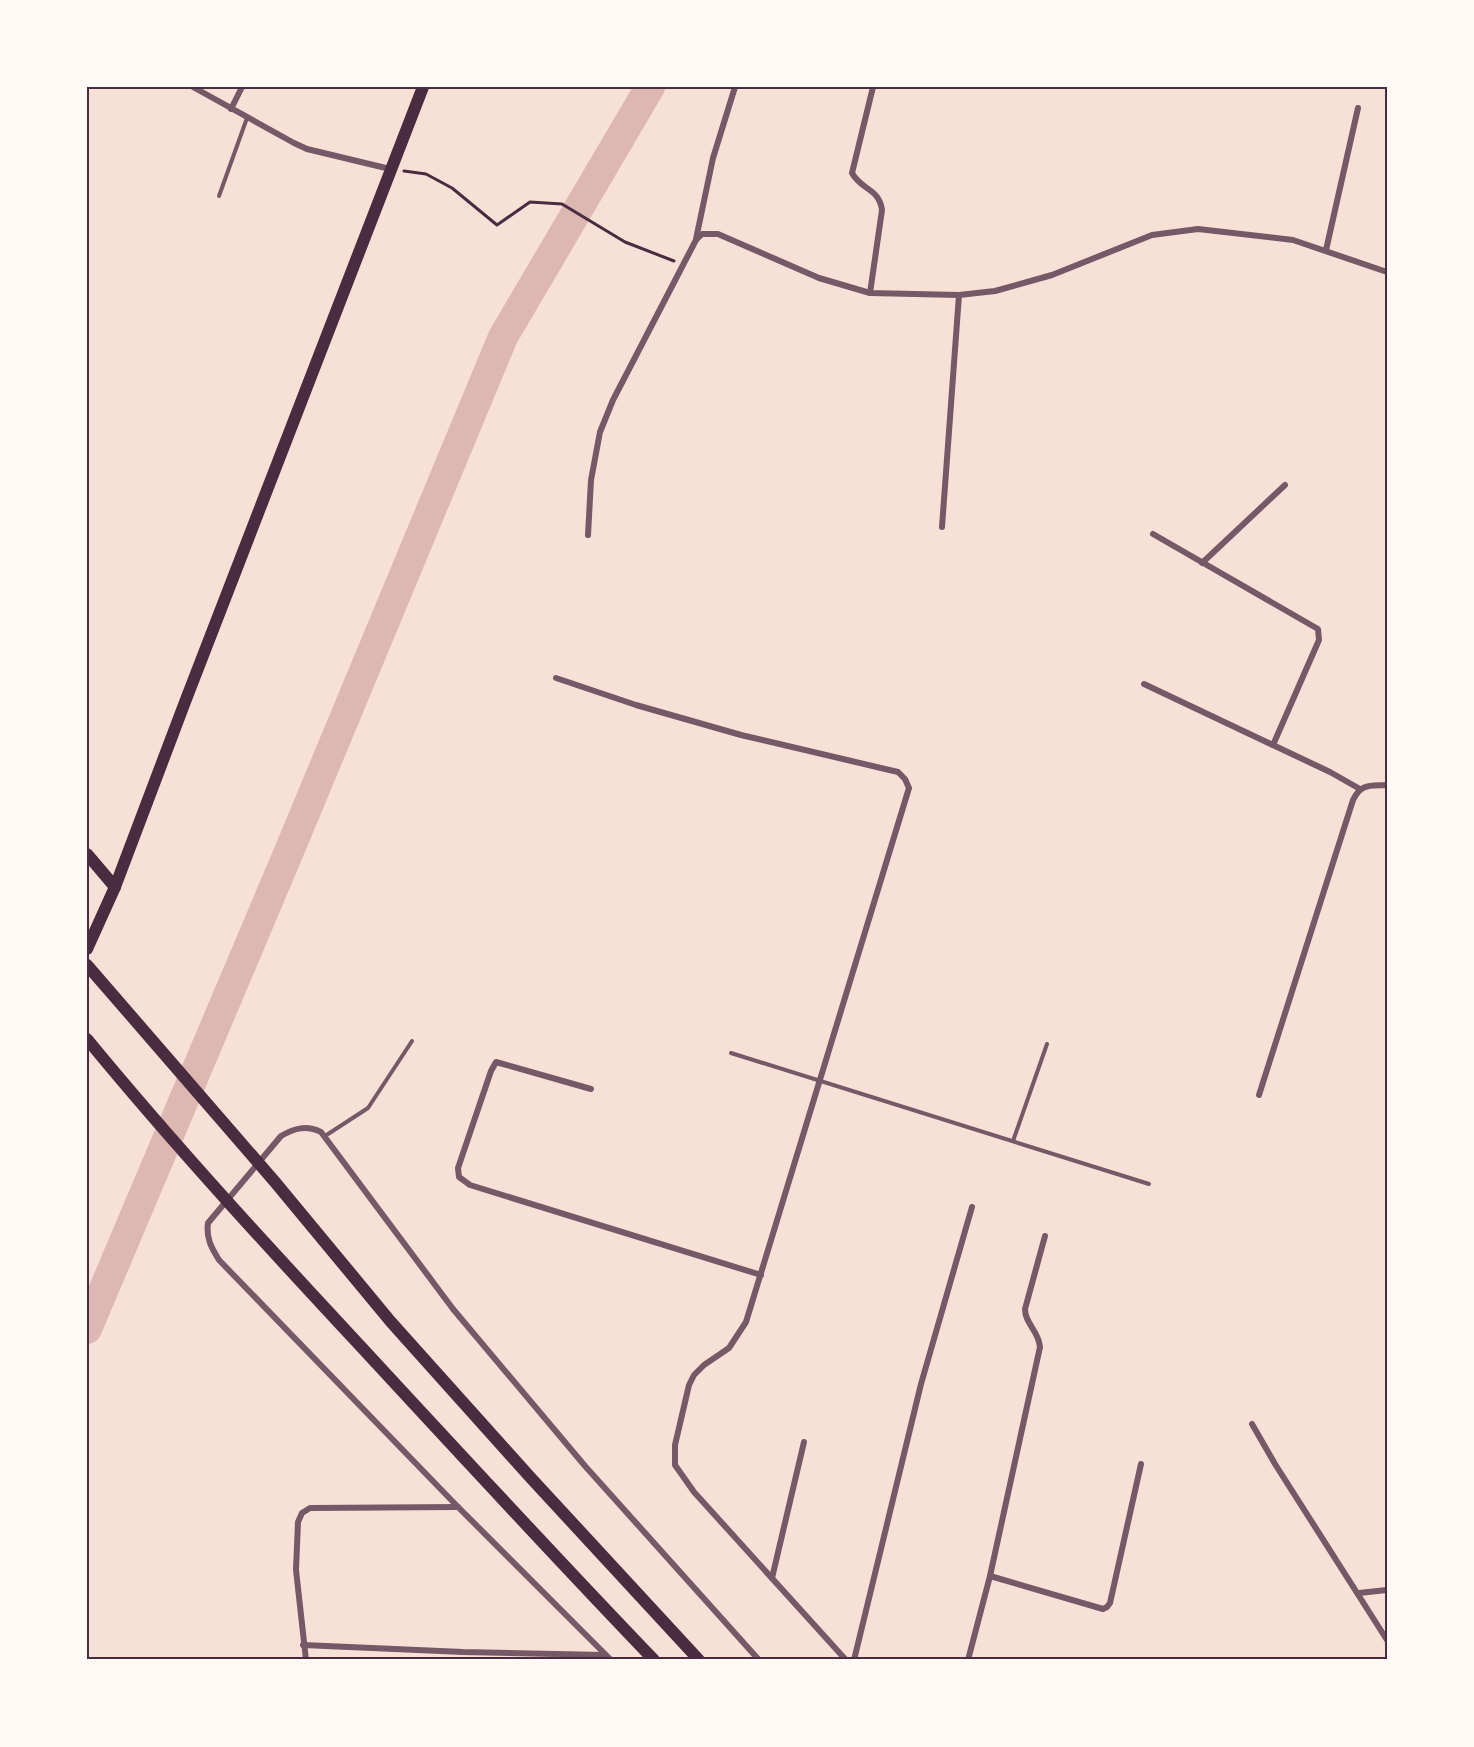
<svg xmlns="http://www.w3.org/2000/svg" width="1474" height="1747" viewBox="0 0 1474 1747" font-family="'DejaVu Sans',sans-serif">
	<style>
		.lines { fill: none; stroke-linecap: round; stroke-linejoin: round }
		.river { stroke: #dcb8b0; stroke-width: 30 }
		.path { stroke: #4a2c40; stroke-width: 3 }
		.service { stroke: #755966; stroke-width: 4 }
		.minor { stroke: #755966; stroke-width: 6 }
		.primary { stroke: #4a2c40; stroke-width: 12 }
		.trunk { stroke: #4a2c40; stroke-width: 12 }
		.neatline { fill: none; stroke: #4a2c40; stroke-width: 2 }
	</style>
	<rect width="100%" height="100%" fill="#f7e1d7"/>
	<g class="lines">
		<path class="river" d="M87,1329L290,849L503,337L650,87"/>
		<path class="path" d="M404,171L426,174L452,188L497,225L530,202L562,204L625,242L674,261"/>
		<g class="service">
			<path d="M219,196L247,118"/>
			<path d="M731,1053L1149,1184"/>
			<path d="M325,1136L368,1108L412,1041"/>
			<path d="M1013,1141L1047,1044"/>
		</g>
		<g class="minor">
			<path d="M193,87L294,143L307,149L390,169"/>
			<path d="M231,109L242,87"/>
			<path d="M696,239L713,158L735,87"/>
			<path d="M1326,250L1358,108"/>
			<path d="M870,293L882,210C879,188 861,190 852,173L873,87"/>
			<path d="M942,527L959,295"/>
			<path d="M1153,534L1318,629L1319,640L1273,745"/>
			<path d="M588,535L591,480L600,432L613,400L683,265L696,240L702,234H718L819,278L870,293L959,295L995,291L1052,275L1152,235L1198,229L1293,240L1387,272"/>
			<path d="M1202,563L1285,485"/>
			<path d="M556,678L636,705L741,735L898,772L905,779L909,788L746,1322L729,1348L704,1365L694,1375L689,1385L675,1445V1465L694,1492L846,1660"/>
			<path d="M1144,684L1330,772L1360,789"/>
			<path d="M591,1089L496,1062L491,1071L458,1168L459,1177L470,1185L761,1275"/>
			<path d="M1259,1095L1353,800C1361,783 1370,786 1387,785"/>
			<path d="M1252,1424L1275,1464L1387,1640"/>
			<path d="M990,1576L1103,1609L1107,1607L1110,1603L1141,1464"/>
			<path d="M772,1578L804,1442"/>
			<path d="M1359,1593L1387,1590"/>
			<path d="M303,1645L463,1652L605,1655"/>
			<path d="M306,1660L296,1570L298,1522L302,1513L310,1508L458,1507"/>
			<path d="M611,1660L458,1507L219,1260C211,1247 206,1238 208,1223L281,1136C295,1128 306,1125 321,1132L453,1309L585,1466L759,1660"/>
			<path d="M854,1660L921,1384L972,1207"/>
			<path d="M968,1660L990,1576L1040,1347C1039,1331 1025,1324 1025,1309L1045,1236"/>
		</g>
		<path class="primary" d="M87,949L115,887L185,702L423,87"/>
		<g class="trunk">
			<path d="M87,854L115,887"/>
			<path d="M87,965L275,1182L391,1322L530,1477L699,1660"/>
			<path d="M87,1039C176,1147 270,1249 365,1351C461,1455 556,1558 654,1660"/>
		</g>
	</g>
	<rect width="1474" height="1747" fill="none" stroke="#fffaf5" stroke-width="177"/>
	<rect x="88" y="88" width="1298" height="1570" class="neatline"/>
</svg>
